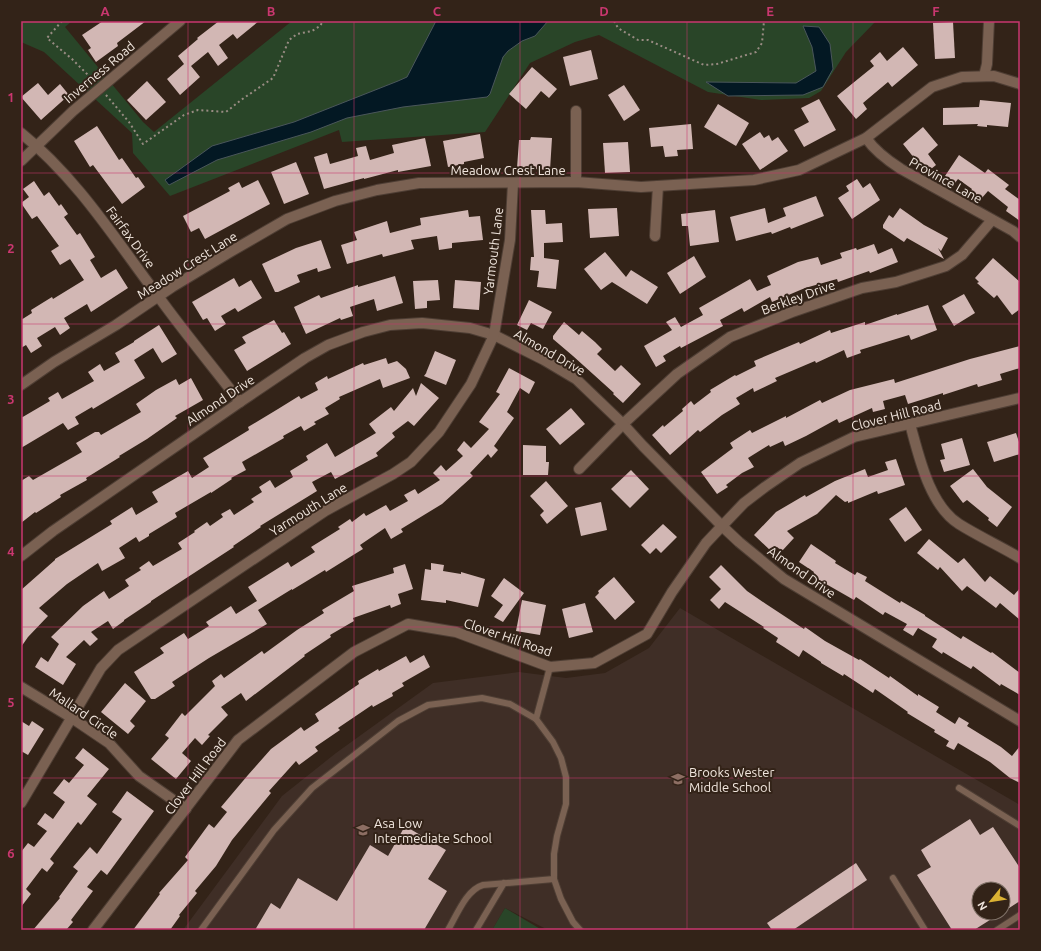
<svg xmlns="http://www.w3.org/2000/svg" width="1041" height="951" viewBox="0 0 1041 951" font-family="Ubuntu,sans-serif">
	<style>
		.education { fill: #3f2e26; fill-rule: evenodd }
		.green { fill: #294528 }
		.water { fill: #031823; stroke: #4a565b }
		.building { fill: #d2b7b4 }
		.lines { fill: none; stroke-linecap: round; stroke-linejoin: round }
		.service-casing { stroke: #4e3e34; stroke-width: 8 }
		.minor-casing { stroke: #4e3e34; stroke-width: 12 }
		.tertiary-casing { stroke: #4e3e34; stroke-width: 12 }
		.path { stroke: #998c83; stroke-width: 2; stroke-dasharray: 2 3; stroke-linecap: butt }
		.service { stroke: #7a6152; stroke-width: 6 }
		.minor { stroke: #7a6152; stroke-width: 10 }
		.tertiary { stroke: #7a6152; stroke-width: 10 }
		.grid { fill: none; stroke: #c9376f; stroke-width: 1; stroke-opacity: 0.55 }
		.labels { text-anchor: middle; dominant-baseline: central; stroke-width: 4; stroke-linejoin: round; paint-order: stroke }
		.street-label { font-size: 13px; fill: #f1e6de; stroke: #332318 }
		.poi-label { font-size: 13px; fill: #f1e6de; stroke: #332318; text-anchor: start }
		.neatline { fill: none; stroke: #c9376f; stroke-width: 1.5 }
		.grid-label { font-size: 13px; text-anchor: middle; font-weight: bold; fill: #c9376f }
	</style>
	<rect width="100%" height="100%" fill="#332318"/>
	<path class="education" d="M680,608L1020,805V930H548L505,908L492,930H183L282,796L336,753L433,683L519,672L566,678L605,673L649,648ZM979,889H1003V913H979Z"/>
	<g class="green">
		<path d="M21,21H72L65,27L143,122L154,132L292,21H876L846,52L821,91L809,98L761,100L708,92L599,35L575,42L530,63L485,132L342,142L339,130L170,196L133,153L132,133L44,52L21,42Z"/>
		<path d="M505,908L542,930H492Z"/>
	</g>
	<g class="water">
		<path d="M436,21H548L535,36L522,41L508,51L503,57L490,94L487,97L403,107L347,118L311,132L217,160L169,185L165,180L212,146L294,122L398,81L407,77Z"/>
		<path d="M803,26L819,27L830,44L833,69L823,87L803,95L728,96L706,82L796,83L816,71L812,47Z"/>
	</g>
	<g class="building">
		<path d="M103,21H146L117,43L118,46L96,62L88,50L91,48L82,35Z"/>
		<path d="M219,21H259L237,39L233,34L219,45L228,58L218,66L208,52L191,66L200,77L180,95L167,79L184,64L178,56L198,39L197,38Z"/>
		<path d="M953,22L955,58L935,59L933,23Z"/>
		<path d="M903,47L918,65L892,87L888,82L863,103L867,109L856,119L837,96L874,66L870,61L880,52L887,61Z"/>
		<path d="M591,50L598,79L570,86L563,57Z"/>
		<path d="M532,67L557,89L549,98L541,91L526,109L509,94Z"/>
		<path d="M147,81L166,102L146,120L127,100Z"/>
		<path d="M38,83L48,95L60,84L69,95L41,120L21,97Z"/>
		<path d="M624,85L640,110L624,121L608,95Z"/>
		<path d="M819,99L836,130L804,147L794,130L809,122L801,108Z"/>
		<path d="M980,100L1011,103L1008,127L987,125V127L977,126L978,124L943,125V108L979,107Z"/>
		<path d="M718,104L749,123L736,146L704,127Z"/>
		<path d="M691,124L693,149L677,150L678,156L665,157L663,146L651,147L649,128Z"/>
		<path d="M97,126L119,160L122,158L136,178L138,177L145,187L122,204L93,165L90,167L74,141Z"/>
		<path d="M923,127L938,145L928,154L936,165L926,173L903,144Z"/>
		<path d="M760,132L764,138L769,135L772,141L778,137L788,151L760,170L742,144Z"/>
		<path d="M480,134L484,158L464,162V164L448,167L443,141Z"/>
		<path d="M531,137L552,138L550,170L517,168L519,140H530Z"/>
		<path d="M425,138L431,166L398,172V170L364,179V178L324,189L314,157L327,153L330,164L358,156L356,148L366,146L370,160L394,153L392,145Z"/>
		<path d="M628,142L630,172L605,173L603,143Z"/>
		<path d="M959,155L985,173L988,169L1009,185L1005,189L1020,200V221L1006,211L1008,207L988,191L981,199L971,191L972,189L958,179L955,183L945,176Z"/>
		<path d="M296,162L309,194L284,204L271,172Z"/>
		<path d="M857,179L863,188L870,183L880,200L852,219L838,198L849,191L846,186Z"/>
		<path d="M258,180L270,204L205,239L199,228L191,232L183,216L230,191L228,188L239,182L242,188Z"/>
		<path d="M34,181L44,196L49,192L59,206L61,204L68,214L64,217L77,235L80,233L95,257L90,260L101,278L116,269L128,288L91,312L87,304L64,318L70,328L60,335L55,327L37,338L42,346L31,353L26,345L21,348V320L32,313L31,310L52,297L53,299L84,280L70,259L60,265L51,251L59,246L37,216L32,219L21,203L29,197L23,189Z"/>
		<path d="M816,196L824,216L791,229L790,227L772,234L771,232L736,241L730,217L765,208L768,223L786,216L783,208Z"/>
		<path d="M617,208L619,236L590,238L588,209Z"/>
		<path d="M900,208L924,225L948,238L941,251L938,248L944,259L907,238L904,242L883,228V225L889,215L893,218Z"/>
		<path d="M468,210L469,217L480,216L483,240L452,243V248L439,250L437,236L411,240L414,249L383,257L382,254L347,264L341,245L357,240L354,232L387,221L390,233L421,225L420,218Z"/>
		<path d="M531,210H545L546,224L562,223L563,242L544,243V258L559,260L556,289L537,287L539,271L530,270L531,257H534Z"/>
		<path d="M715,210L719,242L690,246L688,226H682L681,214Z"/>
		<path d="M321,240L331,268L318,272L317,268L297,275L300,282L278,292H275L262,264L296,248Z"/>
		<path d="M874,244L878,254L892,248L898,262L870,273L869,271L838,282L837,279L805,288L772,302L770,297L744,312L742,308L720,320L723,326L681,348L680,346L663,356L666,361L656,367L644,346L672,330L666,322L675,317L681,327L703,315L699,308L750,279L757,291L771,285L767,276L798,262L818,257L821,265L842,258L840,253L856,248L857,250Z"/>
		<path d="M605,252L626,277L631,270L658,287L647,304L612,282L601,290L584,269Z"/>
		<path d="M694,256L706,277L680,294L667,273Z"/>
		<path d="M993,258L1020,282V309L1012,315L997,295L994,298L977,283L979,282L975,278Z"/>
		<path d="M395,276L403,303L377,311L374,299L350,307L353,316L341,320L340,318L306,334L294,307L319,295L321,298L358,285V287Z"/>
		<path d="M234,278L239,287L251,280L262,298L238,312L235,308L221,316L226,324L215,331L207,318L203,320L192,302Z"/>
		<path d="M438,280L440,300L427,301V308L415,309L413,281Z"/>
		<path d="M455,280L481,282L479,310L453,308Z"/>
		<path d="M964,294L975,313L954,326L942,306Z"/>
		<path d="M529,300L552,312L543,329L531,323L527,330L517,325Z"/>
		<path d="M928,305L937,330L911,340L909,335L860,350L861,353L847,358L844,350L816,363L815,361L775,378L777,381L754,392L753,388L736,398L740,404L722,415L700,432L698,430L670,455L652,435L663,425L664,427L683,411L682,409L691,401L694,405L711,392L710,390L735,375L736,376L756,366L754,361L799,342L800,344L830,330L831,333L865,322V325L897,314V315Z"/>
		<path d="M274,320L282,333L284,332L291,344L247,371L234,350L246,343L242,337Z"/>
		<path d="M564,322L579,335L582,331L595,342L602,349L597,354L615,371L621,365L641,384L623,403L613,394L614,393L573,356L553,339V336Z"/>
		<path d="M159,325L177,354L162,363L153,348L134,360L145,378L93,409L92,407L75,417L79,424L68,430L63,423L21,448V418L50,401L48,398L58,392L62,399L94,381L88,372L100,364L104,371L120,362L115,353L134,342V341Z"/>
		<path d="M1020,346V368L1000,374L1002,380L978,387L977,384L943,395V393L908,404L905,395L883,401L885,409L873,412L872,408L839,423L837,419L806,436L785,446L783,441L770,447L769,445L748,458L754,467L742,473L726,485L728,487L717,494L701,472L733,448L730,443L750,430L752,433L786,416V418L820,400L822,403L850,390L894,379L895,383L970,359Z"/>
		<path d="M435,351L456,360L446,385L424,376L427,372L426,373Z"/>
		<path d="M386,358L388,364L397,361L406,369L410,378L383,388L380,379L339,397L340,399L325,408L329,414L314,422L316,424L304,431L301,426L283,436L284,438L242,462L246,470L231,478L232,479L211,493V492L175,513L177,517L149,534V536L139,542L136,537L119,548L125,558L102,571L98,563L67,584L39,608L48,616L28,637L21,647V590L55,560V559L112,524L110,521L132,507L136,515L158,502L152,492L188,471L192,478L209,467L203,458L249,430L248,427L278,409L299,396L301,399L318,390L315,383L327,376L328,379L363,363L364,365Z"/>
		<path d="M509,368L535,382L529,394L520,388L507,412L514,418L494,446L498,450L491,458L488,454L470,473L473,476L442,504L401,529L403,532L391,539L385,528L360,545L363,549L350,557L326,572L325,570L292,590V589L258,610L267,624L209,658L172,682L175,686L155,699H151L134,672L164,653L160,648L184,633L188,639L209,626L206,622L231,606L236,614L257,601L248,587L288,562L291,567L315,552L311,547L340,529L338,527L350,519L352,522L364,513L366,516L386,505L390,511L408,501L404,495L415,489L418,494L440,480L433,473L441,465L446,471L463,456L457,450L464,441L471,448L489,429L479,422L500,394L496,392Z"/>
		<path d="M191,378L203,400L175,416L177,418L147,439L119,456L120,457L86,478L87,480L60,495L61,497L36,513L35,512L21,523V481L29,476L33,480L82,452L76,443L95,432H99L101,435L141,412L136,404L156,390L176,379L179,385Z"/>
		<path d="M421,383L439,398L414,426L408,421L392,433L395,437L376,453L378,456L335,479L331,472L312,482L317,491L260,526L261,527L233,546L234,547L151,601V602L124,620V621L113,629L108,621L91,632L98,639L90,646L84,640L66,657L76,664L63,685L35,667L41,657L48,662L59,644L51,637L83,606L104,591L109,599L129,586L125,580L141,570L139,568L149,561L153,566L182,549L178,543L195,532L194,531L207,522L210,526L223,517L221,514L230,509L234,515L254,502L251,499L262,492L259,487L270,480L275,488L293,477L290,471L308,460L306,456L327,443L335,457L376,433L369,424L391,407L394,411L413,388L416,396Z"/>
		<path d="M571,408L585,424L560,445L546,429Z"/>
		<path d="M1016,433L1020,445V454L994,462L987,442Z"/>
		<path d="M962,438L970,465L944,472L940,460L945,459L941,444Z"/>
		<path d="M523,445L546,446V462H549L548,475H523Z"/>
		<path d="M896,459L905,485L878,494L877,491L848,503V501L845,502L836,495L817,514L787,531L794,538L782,551L777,547L772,552L754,535L776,512L805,495L806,497L835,481L865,469L868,477L888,470L885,462Z"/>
		<path d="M973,469L987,487L1012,507L997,527L988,520L989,518L967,500L963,503L950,486Z"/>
		<path d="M631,470L649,489L630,508L611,489Z"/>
		<path d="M546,481L568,506L547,524L540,515L544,511L530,496Z"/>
		<path d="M601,502L607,530L581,536L575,508Z"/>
		<path d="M906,507L922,530L905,542L889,519Z"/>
		<path d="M663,524L677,537L661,553L656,548L650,554L641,545Z"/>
		<path d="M929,539L958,563L964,558L985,582L990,576L1014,595L1020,588V620L1000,603L996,608L967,586L962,591L940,567L938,570L917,553Z"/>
		<path d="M811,544L836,561L835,563L855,575L857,572L867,577L865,581L900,603L901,601L925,615V616L961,639L963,636L991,653L992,652L1020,673V695L1001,684L1000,686L973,666L971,669L943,652L942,654L932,647L937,639L918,628L913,636L903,630L907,624L885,612L883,615L856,597L854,600L812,576L814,572L799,562Z"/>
		<path d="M431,563L444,565L443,571L461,574V572L485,579L478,607L446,600V603L421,600L425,569L431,570Z"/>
		<path d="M405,564L413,589L398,594L401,604L391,608L390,605L353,618L354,621L330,635L331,637L304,655L305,656L246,701L241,693L221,707L228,715L208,735L210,736L202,745L195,738L182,753L191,761L176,779L151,759L169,738L165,735L182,713L185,716L215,686L212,681L221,674L224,678L262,651L264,654L297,630L324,613L322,610L354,591L352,586L394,573L393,568Z"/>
		<path d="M721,565L747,591L766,604L804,629L805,627L825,641L859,660L860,659L889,678L890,676L918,696V694L939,707L936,712L955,724L959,717L969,723L967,726L1001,747L1012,756L1020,746V783L1010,778L990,762L958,743L954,750L946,746L949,741L934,732L935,730L907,713L908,712L875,689L873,693L844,674L843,676L821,663V662L803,650L799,657L784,647L776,642L778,638L763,628L764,627L725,602L719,609L710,600L721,589L709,577Z"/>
		<path d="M614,577L635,602L615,620L595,597L599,593L598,591Z"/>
		<path d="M504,578L524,593L503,622L494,617L503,605L491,596Z"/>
		<path d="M522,600L546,605L540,635L516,631Z"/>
		<path d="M585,603L593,632L569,638L562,609Z"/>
		<path d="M424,655L430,667L402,683L404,686L392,693L393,696L373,707L372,705L338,728L340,730L315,747L318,751L299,765L296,761L269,791L271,793L232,840L216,866L195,891L197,893L179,915L180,916L170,930H133L160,894L159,893L188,860L185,857L209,824L214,828L227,812L221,807L248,775L271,749L301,727L304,731L319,721L315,714L359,684L358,681L378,669L379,671L406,656L410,663Z"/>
		<path d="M125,683L146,701L130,721L135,726L128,734L101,712Z"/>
		<path d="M21,721L29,726L32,721L44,729L28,755L21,751Z"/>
		<path d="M83,748L109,769L87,796L97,804L81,825L78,822L50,859L54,863L47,872L42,868L26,889L31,894L21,907V852L28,843L34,847L47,831L37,824L45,813L53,819L65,802L53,793L64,779L69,783L84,765L75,758Z"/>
		<path d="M127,791L154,811L107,875L101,870L87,887L93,891L71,920L73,922L66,930H33L60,898L59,897L78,871L73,867L90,847L97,854L122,819L112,812Z"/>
		<path d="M970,819L980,835L993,827L1020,868V901L1003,912V889H979V913H1001L974,930H952L917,875L931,867L921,850Z"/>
		<path d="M405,826L446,850L428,879L447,891L424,930H255L271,903L280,909L298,878L337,901L370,845L388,856Z"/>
		<path d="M856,863L867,880L793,930H772L767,923Z"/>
	</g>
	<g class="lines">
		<g class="service-casing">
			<g id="service">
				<path d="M536,719L550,667"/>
				<path d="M959,788L1020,826"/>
				<path d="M893,878L925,930"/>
				<path d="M201,930L274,830L312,788L398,721L428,705L482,698L510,704L536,719L553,742L561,758L566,777V804L557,836L554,854V879L561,899L573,922L580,930"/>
				<path d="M448,930C457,915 466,890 483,885L554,879"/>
				<path d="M476,930L504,883"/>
				<path d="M997,930L1020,915"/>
			</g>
		</g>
		<g class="minor-casing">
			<g id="minor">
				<path d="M984,76L987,64L989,21"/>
				<path d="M576,111V182"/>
				<path d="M21,133C77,178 115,239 158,296C184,332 213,367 240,402"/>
				<path d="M866,138C875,151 887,160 901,169L1013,231L1020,237"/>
				<path d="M21,161L73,111L180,21"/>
				<path d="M655,236L658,186"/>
				<path d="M21,385L54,362L116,325L172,287L230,252L287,219L335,201L377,190L419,183L576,182L641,187L754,180L799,170L866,138L932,87L962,77L994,76L1020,84"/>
				<path d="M910,424C919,456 929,505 959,524C978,536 1000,546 1020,558"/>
				<path d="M579,469L623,424L677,374L730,337L792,312L862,288L896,282L946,266L962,255L992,220"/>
				<path d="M21,556L53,531L240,402L305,358L328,345L363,332L390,325L422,323L470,328L494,335L544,360L576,379L623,424L643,446L722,526L739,542L784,579L1020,721"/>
				<path d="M21,687L72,718L109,743L139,776L186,809"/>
				<path d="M21,803L101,668L118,650L325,511L393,474L411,462L439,432L471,384L494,335L510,240L513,183"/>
			</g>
		</g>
		<g class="tertiary-casing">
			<path id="tertiary" d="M93,930L238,740L354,652L408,624L456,632L550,667L594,663L647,634L672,592L706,543L722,526L744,503L765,487L800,463L854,437L1020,398"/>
		</g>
		<g class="path">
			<path d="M62,21L47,38L72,59L94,81"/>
			<path d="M614,21L618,28L638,40H648L704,65L717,64L756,52L762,43L764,21"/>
			<path d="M106,95L129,122L143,144L184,115L198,110L226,112L241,100L273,78L289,40L297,34L312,31L320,26L323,21"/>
		</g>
		<use href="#service" class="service"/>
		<use href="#minor" class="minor"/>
		<use href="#tertiary" class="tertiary"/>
	</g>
	<path class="grid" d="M188,21V930M354,21V930M520,21V930M687,21V930M853,21V930M21,173H1020M21,324H1020M21,476H1020M21,627H1020M21,778H1020"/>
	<defs>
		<g id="school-bare" transform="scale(1.08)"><path d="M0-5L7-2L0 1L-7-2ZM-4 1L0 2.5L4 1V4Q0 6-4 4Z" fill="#8d6e63" stroke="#332318" stroke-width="2.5" paint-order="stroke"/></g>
	</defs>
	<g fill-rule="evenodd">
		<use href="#school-bare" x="678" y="779"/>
		<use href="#school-bare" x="363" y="830"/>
	</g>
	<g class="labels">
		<g class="street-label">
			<text transform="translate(99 72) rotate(-40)">Inverness Road</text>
			<text x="508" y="170">Meadow Crest Lane</text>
			<text transform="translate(946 180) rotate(29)">Province Lane</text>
			<text transform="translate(131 237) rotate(54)">Fairfax Drive</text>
			<text transform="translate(493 251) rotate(-83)">Yarmouth Lane</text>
			<text transform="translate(187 265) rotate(-32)">Meadow Crest Lane</text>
			<text transform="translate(798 297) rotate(-20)">Berkley Drive</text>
			<text transform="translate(550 352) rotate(30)">Almond Drive</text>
			<text transform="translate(220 400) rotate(-34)">Almond Drive</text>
			<text transform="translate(896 415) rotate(-14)">Clover Hill Road</text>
			<text transform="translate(308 509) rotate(-32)">Yarmouth Lane</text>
			<text transform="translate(802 572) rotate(35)">Almond Drive</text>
			<text transform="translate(508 637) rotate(19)">Clover Hill Road</text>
			<text transform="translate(84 713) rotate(34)">Mallard Circle</text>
			<text transform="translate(195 776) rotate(-53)">Clover Hill Road</text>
		</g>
		<g class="poi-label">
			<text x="689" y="772">Brooks Wester<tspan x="689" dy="15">Middle School</tspan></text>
			<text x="374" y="823">Asa Low<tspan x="374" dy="15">Intermediate School</tspan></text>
		</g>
	</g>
	<rect width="1041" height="951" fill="none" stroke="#332318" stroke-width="44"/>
	<g transform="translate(991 901) rotate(240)"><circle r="19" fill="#332318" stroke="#7f7167"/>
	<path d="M0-3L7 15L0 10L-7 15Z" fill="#dcb233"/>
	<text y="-6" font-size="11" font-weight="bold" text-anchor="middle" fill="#f1e6de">N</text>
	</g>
	<rect x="22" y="22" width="997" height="907" class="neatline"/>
	<g class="grid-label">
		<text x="105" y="16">A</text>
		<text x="271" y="16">B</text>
		<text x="437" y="16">C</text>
		<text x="604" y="16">D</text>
		<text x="770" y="16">E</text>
		<text x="936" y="16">F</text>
		<text x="11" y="102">1</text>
		<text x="11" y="253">2</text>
		<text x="11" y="404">3</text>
		<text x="11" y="556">4</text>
		<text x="11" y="707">5</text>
		<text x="11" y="858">6</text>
	</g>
</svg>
